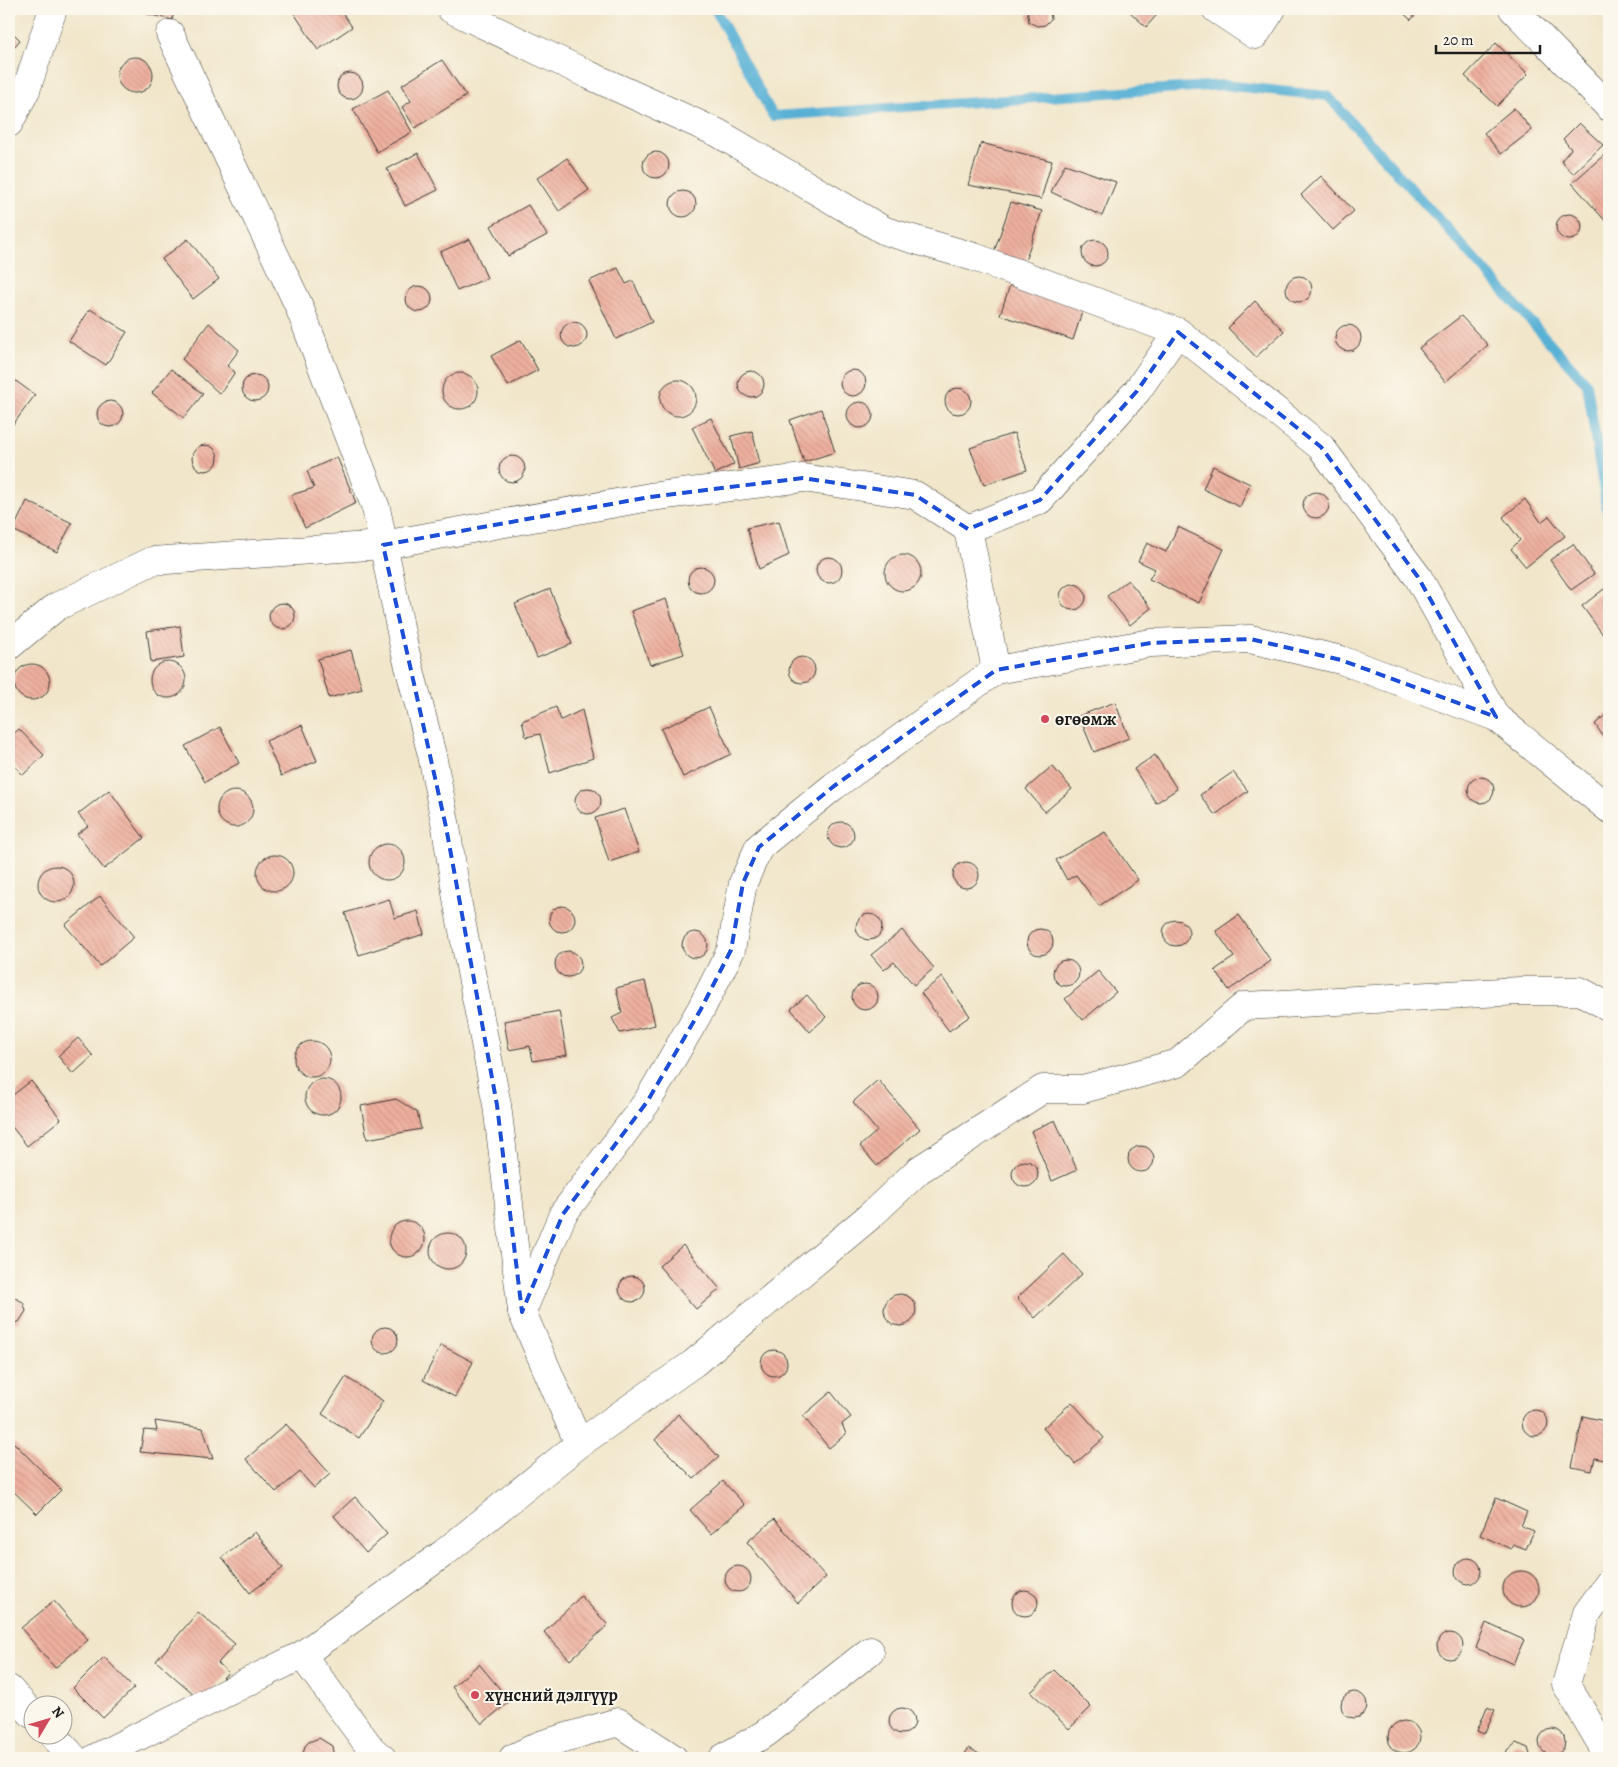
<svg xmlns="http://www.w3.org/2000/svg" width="1618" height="1767" viewBox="0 0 1618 1767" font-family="Alegreya,serif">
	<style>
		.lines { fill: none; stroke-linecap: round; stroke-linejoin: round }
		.stream { stroke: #58b1d5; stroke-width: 10 }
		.building { fill: url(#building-back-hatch) }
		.minor-casing { stroke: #3c3a36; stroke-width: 29 }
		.minor { stroke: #fff; stroke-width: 28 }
		.marked { fill: none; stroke: #1d4ed8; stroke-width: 4; stroke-dasharray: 10 6; stroke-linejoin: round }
		.poi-dot { fill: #d1495b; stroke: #fbf7ec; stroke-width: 2 }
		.labels { text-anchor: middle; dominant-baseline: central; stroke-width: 4; stroke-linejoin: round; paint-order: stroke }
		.poi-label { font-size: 18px; font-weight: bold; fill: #1c1c1c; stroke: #fbf7ec; text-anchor: start }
	</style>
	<defs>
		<pattern id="building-back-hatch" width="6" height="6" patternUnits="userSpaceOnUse" patternTransform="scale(1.25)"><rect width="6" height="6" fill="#eeb09f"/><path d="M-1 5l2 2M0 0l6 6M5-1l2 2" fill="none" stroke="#cc9788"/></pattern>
	</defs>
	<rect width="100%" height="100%" fill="#fbf7ec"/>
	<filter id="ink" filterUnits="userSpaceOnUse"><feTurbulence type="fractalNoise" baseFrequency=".02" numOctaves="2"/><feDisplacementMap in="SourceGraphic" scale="10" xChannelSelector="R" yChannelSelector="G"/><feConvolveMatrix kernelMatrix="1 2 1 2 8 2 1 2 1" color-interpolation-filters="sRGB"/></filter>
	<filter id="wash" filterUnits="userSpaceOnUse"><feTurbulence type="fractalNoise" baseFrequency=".0096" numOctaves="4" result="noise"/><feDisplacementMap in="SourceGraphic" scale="20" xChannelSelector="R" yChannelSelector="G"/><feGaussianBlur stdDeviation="1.12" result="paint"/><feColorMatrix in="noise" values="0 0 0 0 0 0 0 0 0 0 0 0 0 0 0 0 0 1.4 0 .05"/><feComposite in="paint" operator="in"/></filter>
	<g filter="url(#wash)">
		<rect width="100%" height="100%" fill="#f1e6ca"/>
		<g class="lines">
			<path class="stream" d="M715,9L773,116L1223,85L1328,96L1587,384L1609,524"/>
		</g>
		<g id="blocks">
			<g class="building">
				<path d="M145,9H175L172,20L144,13Z"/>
				<path d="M294,9H340L352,27L318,50L292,10Z"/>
				<path d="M1027,9H1050L1051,19L1045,25L1037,26L1029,22Z"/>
				<path d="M1127,9H1162L1146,27Z"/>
				<path d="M1399,9H1420L1411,20Z"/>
				<path d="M9,29L20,40L9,53Z"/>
				<path d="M1496,43L1528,74L1497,106L1465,76Z"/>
				<circle cx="135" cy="75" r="18"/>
				<path d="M442,60L466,96L415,128L402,107L411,101L402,85Z"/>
				<circle cx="350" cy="86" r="13"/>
				<path d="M388,90L412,132L377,152L353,109Z"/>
				<path d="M1514,108L1532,130L1501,154L1484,133Z"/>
				<path d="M1579,123L1603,145L1573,174L1561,161L1571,149L1563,139Z"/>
				<path d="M981,143L1052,161L1041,199L968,185Z"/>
				<circle cx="656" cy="165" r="13"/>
				<path d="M418,153L438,190L405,206L387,169Z"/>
				<path d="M1604,155L1609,161V225L1572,183Z"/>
				<path d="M567,158L589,190L559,211L537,178Z"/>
				<path d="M1065,164L1116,182L1102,216L1051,192Z"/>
				<path d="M1321,176L1354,211L1333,230L1301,195Z"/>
				<circle cx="683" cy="204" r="13"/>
				<path d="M1011,202L1042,211L1023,267L992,258Z"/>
				<path d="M528,205L547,235L508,256L491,226Z"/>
				<circle cx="1569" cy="227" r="13"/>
				<path d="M188,239L219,279L193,299L162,259Z"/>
				<path d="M470,239L487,278L457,291L440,252Z"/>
				<circle cx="1095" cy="253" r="13"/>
				<path d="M618,268L626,284L633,281L652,322L616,339L589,281Z"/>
				<circle cx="1299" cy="289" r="13"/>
				<path d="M1010,285L1083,309L1073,340L1000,315Z"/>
				<circle cx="419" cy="299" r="13"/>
				<path d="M1255,301L1284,331L1256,357L1228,328Z"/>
				<path d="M90,309L127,332L106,365L69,341Z"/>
				<path d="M1461,316L1488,345L1445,382L1419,348Z"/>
				<circle cx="574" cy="335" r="13"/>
				<path d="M209,323L239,350L227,366L235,372L220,394L182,359Z"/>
				<circle cx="1348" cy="338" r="13"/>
				<path d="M521,340L538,370L508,386L491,356Z"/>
				<path d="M171,369L203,394L184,418L152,393Z"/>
				<circle cx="853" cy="383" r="13"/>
				<circle cx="751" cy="384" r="13"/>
				<circle cx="460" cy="391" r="18"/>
				<circle cx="255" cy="388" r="13"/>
				<path d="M9,376L35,395L9,430Z"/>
				<circle cx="678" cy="398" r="18"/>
				<circle cx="958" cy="401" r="13"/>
				<circle cx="110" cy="414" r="13"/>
				<circle cx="860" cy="415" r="13"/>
				<path d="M821,409L835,452L804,462L790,420Z"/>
				<path d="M711,418L734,464L715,474L692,427Z"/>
				<path d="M752,431L760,463L739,469L731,436Z"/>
				<path d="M1014,433L1027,470L984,485L970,448Z"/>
				<circle cx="205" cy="458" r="13"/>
				<circle cx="512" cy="469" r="13"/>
				<path d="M337,457L356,503L305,528L291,495L314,488L307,471Z"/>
				<path d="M1213,466L1250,484L1240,507L1203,489Z"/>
				<circle cx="1316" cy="505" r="13"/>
				<path d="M1525,499L1541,522L1549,516L1565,536L1526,567L1511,549L1520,540L1503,517Z"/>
				<path d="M27,501L72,523L57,552L13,530Z"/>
				<path d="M779,521L789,555L759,569L747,528Z"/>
				<path d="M1178,527L1224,549L1199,603L1149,579L1155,569L1138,561L1147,543L1166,552Z"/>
				<path d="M1573,544L1594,574L1571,590L1550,560Z"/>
				<circle cx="903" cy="573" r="18"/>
				<circle cx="829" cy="570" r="13"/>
				<circle cx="701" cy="580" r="13"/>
				<path d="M1128,580L1151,608L1130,625L1107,596Z"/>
				<circle cx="1073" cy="597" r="13"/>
				<path d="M550,589L572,644L537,658L515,604Z"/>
				<path d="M1604,589L1609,595V638L1607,640L1582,606Z"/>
				<path d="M666,599L684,654L650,665L631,611Z"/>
				<circle cx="282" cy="616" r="13"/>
				<path d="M180,626L184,657L151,662L147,631Z"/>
				<path d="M351,650L362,689L329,698L318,659Z"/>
				<circle cx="802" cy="670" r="13"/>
				<circle cx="168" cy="680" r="18"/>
				<circle cx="32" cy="682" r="18"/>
				<path d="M1115,702L1129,738L1094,752L1079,716Z"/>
				<path d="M556,707L561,720L582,710L593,758L550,773L540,734L526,737L522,721Z"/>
				<path d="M709,707L731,754L683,777L661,729Z"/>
				<path d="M1609,712V745L1595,724Z"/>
				<path d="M302,725L317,761L281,776L266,741Z"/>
				<path d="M220,727L239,763L205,782L185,746Z"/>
				<path d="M19,729L44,755L23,775L9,760V738Z"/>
				<path d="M1155,755L1177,789L1156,803L1134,769Z"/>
				<path d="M1052,766L1072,789L1045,812L1026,789Z"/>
				<path d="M1233,772L1248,791L1215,815L1200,795Z"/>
				<circle cx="1481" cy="790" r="13"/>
				<circle cx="588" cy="801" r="13"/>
				<path d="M109,790L144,838L104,869L77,834L88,826L78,814Z"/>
				<circle cx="235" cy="809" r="18"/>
				<path d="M624,809L639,852L609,862L595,818Z"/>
				<circle cx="841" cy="835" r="13"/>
				<path d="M1105,832L1138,880L1099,906L1076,875L1067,880L1056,860Z"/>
				<circle cx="387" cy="862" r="18"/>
				<circle cx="275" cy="873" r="18"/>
				<circle cx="966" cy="875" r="13"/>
				<circle cx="56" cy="884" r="18"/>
				<path d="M100,896L134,937L100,966L65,925Z"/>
				<path d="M389,899L395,918L418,911L424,934L359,955L345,913Z"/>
				<circle cx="562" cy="919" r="13"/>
				<circle cx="869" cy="927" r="13"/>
				<path d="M1239,915L1271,961L1229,990L1215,970L1234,957L1216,931Z"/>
				<circle cx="1176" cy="933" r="13"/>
				<circle cx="1040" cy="942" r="13"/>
				<path d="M902,930L934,968L914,985L894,962L884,970L871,955Z"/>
				<circle cx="695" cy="945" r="13"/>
				<circle cx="568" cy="964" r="13"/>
				<circle cx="1066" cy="973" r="13"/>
				<path d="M1098,971L1116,992L1083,1020L1065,999Z"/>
				<path d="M942,977L970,1016L949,1031L921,993Z"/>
				<path d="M645,981L655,1025L620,1033L612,1018L622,1013L616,988Z"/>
				<circle cx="865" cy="997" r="13"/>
				<path d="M807,995L826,1017L810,1032L791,1009Z"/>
				<path d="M559,1011L567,1055L533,1061L530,1046L509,1050L504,1021Z"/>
				<path d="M78,1038L93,1056L73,1074L58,1056Z"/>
				<circle cx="312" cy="1059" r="18"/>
				<circle cx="323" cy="1097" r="18"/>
				<path d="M878,1080L920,1129L877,1166L860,1146L877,1131L853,1102Z"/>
				<path d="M31,1081L61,1119L27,1146L9,1123V1098Z"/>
				<path d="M396,1099L417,1112L421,1129L367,1139L361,1106Z"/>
				<path d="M1055,1120L1077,1170L1052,1181L1031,1131Z"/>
				<circle cx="1141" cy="1159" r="13"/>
				<circle cx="1025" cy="1174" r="13"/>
				<circle cx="407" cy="1239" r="18"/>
				<circle cx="448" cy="1251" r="18"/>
				<path d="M683,1245L720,1289L696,1309L659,1266Z"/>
				<path d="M1064,1254L1082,1274L1035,1318L1017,1298Z"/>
				<circle cx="632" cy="1289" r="13"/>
				<circle cx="900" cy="1310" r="16"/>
				<path d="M13,1297L23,1302L26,1311L19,1322L10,1323L9,1298Z"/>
				<circle cx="385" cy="1340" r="13"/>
				<path d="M441,1345L473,1362L455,1397L423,1380Z"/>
				<circle cx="774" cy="1363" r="13"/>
				<path d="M346,1377L383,1401L359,1438L322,1414Z"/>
				<path d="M831,1392L851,1417L842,1424L846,1434L829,1448L803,1416Z"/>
				<path d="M1072,1402L1104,1438L1075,1464L1043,1428Z"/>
				<circle cx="1535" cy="1423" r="13"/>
				<path d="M678,1414L719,1457L694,1479L655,1440Z"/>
				<path d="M1583,1416L1609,1422V1461L1595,1458L1592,1471L1572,1467Z"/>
				<path d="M155,1421L203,1428L213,1459L140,1452L144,1430L157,1431Z"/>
				<path d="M286,1424L330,1474L314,1488L300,1472L276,1492L246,1459Z"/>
				<path d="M14,1443L61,1490L37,1514L9,1487V1448Z"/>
				<path d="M723,1481L745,1505L711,1534L690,1510Z"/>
				<path d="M355,1497L387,1534L366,1553L334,1516Z"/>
				<path d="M1496,1498L1527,1512L1521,1526L1534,1531L1526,1549L1513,1544L1511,1549L1480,1535Z"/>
				<path d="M774,1519L826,1577L798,1603L747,1542Z"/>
				<path d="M255,1532L283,1568L250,1593L222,1557Z"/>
				<circle cx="1468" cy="1571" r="13"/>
				<circle cx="738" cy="1579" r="13"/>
				<circle cx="1521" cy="1589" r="18"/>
				<circle cx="1025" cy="1603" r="13"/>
				<path d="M581,1596L608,1625L570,1660L544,1632Z"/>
				<path d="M54,1601L88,1640L55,1668L21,1628Z"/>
				<path d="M198,1612L235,1644L218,1663L228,1672L203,1702L156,1661Z"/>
				<path d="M1486,1623L1524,1640L1513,1664L1476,1648Z"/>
				<circle cx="1450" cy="1646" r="13"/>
				<path d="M104,1657L134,1688L103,1718L73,1688Z"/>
				<path d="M479,1664L510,1701L482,1724L452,1687Z"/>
				<path d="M1054,1670L1091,1707L1069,1729L1031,1692Z"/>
				<circle cx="1354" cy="1705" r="13"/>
				<path d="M1487,1707L1495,1710L1484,1734L1477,1731Z"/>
				<circle cx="902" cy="1721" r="13"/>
				<circle cx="1404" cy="1737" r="16"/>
				<circle cx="1552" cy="1742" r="13"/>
				<path d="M319,1738L332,1746L334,1758H302L305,1746L309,1742Z"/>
				<path d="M1516,1743L1528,1748L1531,1758H1506L1507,1751Z"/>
				<path d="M969,1748L986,1758H962Z"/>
			</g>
		</g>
	</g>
	<g filter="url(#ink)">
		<use href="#blocks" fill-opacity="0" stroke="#3c3a36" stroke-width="1"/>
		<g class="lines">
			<g class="minor-casing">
				<g id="minor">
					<path d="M451,9L589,75L718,133L885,231L974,257L1178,332L1321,447L1418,577L1496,717"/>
					<path d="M1216,9L1255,35L1272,9"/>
					<path d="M1513,9L1609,107"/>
					<path d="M170,34L298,304L376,508L404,647L432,755L446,827L458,905L497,1105L522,1311"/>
					<path d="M9,123L26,90L53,9"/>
					<path d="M968,529L996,670"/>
					<path d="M9,646L56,607L152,561L383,545L650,497L803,478L915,495L968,529L1040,500L1137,391L1178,332"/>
					<path d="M579,1444L522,1312L563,1214L647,1102L701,1009L731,950L743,883L759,847L834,786L996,670L1151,643L1250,639L1341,660L1496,717L1609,809"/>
					<path d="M1609,1583L1587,1613L1566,1684L1609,1757"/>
					<path d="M302,1655L372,1750L382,1758"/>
					<path d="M9,1689L32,1714"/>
					<path d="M52,1734L74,1758"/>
					<path d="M95,1758L302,1655L444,1553L579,1444L694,1363L870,1216L919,1170L1043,1089H1083L1178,1063L1244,1006L1520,991H1580L1609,1007"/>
					<path d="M513,1758L540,1745L618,1722L673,1758"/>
					<path d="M723,1758L766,1733L870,1651"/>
				</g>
			</g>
			<use href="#minor" class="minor"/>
		</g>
	</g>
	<path class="marked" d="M1178,332L1321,447L1418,577L1496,717L1341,660L1250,639L1151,643L996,670L834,786L759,847L743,883L731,950L701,1009L647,1102L563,1214L522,1312L497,1105L446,827L383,545L650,497L803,478L915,495L968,529L1040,500L1137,391Z"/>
	<g class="poi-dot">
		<circle cx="1045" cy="719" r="5"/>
		<circle cx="475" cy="1695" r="5"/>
	</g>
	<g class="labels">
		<g class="poi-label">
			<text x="1055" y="719">өгөөмж</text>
			<text x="485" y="1695">хүнсний дэлгүүр</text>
		</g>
	</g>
	<rect width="1618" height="1767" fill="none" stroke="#fbf7ec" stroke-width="30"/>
	<g transform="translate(48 1720) rotate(52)"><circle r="24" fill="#fbf7ec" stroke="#a29f99"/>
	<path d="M0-4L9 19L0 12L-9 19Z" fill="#d1495b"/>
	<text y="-8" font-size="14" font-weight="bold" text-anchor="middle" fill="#1c1c1c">N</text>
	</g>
	<path d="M1436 45v8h104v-8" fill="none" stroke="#1c1c1c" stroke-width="2.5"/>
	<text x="1443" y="45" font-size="15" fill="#1c1c1c" stroke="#fbf7ec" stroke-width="4" paint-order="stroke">20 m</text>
</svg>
